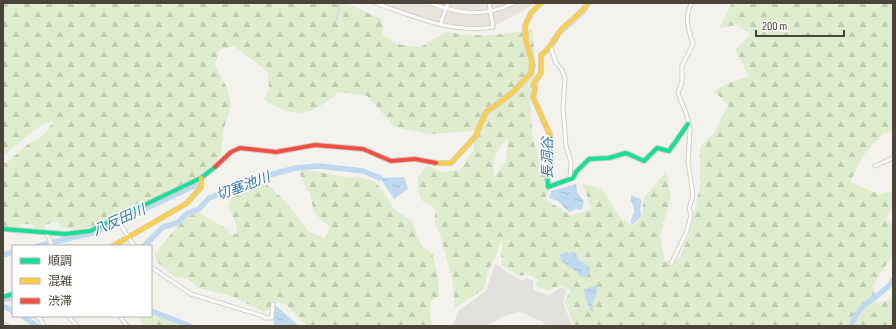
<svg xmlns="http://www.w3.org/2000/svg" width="896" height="329" viewBox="0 0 896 329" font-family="'Sofia Sans Condensed','Noto Sans JP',sans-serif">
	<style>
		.residential { fill: #e7e4db }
		.forest { fill: url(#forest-firs); fill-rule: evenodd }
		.parking { fill: #e2e1dd }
		.water { fill: url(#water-ripples) }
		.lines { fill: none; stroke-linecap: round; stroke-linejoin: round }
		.stream { stroke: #bfdaf0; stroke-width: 1 }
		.river { stroke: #bfdaf0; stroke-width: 5.5 }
		.street-casing { stroke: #d1cfcb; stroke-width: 5 }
		.fast-casing { stroke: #d2cfc4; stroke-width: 6 }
		.slow-casing { stroke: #d2cfc4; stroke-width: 6 }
		.jam-casing { stroke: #d2cfc4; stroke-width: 6 }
		.street { stroke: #fdfdfc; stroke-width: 3 }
		.fast { stroke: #16e098; stroke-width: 4 }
		.slow { stroke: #ffcf43; stroke-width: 4 }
		.jam { stroke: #f24e42; stroke-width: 4 }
		.labels { text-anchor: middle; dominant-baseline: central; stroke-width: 3; stroke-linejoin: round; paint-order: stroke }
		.water-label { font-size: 14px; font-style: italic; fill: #3176b7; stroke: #fff }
	</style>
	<defs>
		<pattern id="forest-firs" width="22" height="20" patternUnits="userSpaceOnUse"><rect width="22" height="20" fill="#dfedce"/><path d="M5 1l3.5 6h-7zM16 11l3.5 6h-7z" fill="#c1ccb2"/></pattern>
		<pattern id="water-ripples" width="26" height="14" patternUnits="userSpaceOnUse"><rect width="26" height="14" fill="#bfdaf0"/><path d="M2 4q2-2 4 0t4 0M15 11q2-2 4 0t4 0" fill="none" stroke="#a6bccf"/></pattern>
	</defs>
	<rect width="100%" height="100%" fill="#f3f2ed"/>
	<path class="residential" d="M375,3H536L493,27L440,25Z"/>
	<g class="forest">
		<path d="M3,3H346L382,19L383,35L397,44L421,47L445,32C479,37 498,36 532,29L536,66L530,101L533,141L545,173L546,200L570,215L592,210L582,183L602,189L620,218L633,226L642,216L644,198L666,172L671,197L660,235L665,262L680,258L692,225L700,186V147L714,133L728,105L714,91L726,84L749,76L735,50L750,34L737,25L719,28L732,3H893V132L883,133L863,156L850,182L878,194L893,191V208L886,219L893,226V254L873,285L877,304L893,298V326H826V324L820,326H574L565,302L570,290L560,285L548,291L536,286L537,279L527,274L520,276L501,265L502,237L495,259L488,270L484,289L455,308L452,278L440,235L435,224V208L421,200C417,184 414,178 427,166L443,172L460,170L474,150V131L428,134L395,127L367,96L339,92C312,115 295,121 264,99L269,89L268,72L234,46L219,50L215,65L228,90L231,106L223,131L221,155L210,168L195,178L100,224L75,230L61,227L57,221L45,225V230L34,229L32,224H21L18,228H3V164C12,160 16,154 23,148C36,138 47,137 53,120L37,128L3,156ZM508,137L506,163L494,176C493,158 496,150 508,137Z"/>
		<path d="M303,169L350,178L359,177L375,182L383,191L393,208L412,222L421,246L432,253L438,276L439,296L431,301L430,312L432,326H307L285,304L272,301L269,309L264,312L231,296L199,288L186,278L174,276L157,262L155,254C164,244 187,209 201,213C204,214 208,218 211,220C221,226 223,224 231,234H237L236,224L228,206C234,187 244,189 260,181L272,188L296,214L309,232L325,238L330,227L314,213L310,194L300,175Z"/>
		<path d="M151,313L155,315L180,326H144L137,316H151Z"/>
	</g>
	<path class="parking" d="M495,264L522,281L527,278L533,281V290L549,295L561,287L566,290L563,302L572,326H547L541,321L520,312L507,315L485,326H453L458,311L486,291Z"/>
	<g class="water">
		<path d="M404,177L408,189L394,199L380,178Z"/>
		<path d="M576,184L577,192L584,201L582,210L576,209L569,212L558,201L549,198L551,191Z"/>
		<path d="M631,195L642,200L640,209L641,217L632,225C629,219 635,215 634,209C633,203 630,201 631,195Z"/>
		<path d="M575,252L579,260L590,267V272L587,276L590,286L587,278L581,277L577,272L561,261L560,254Z"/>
		<path d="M597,285V293L592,304L594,313L589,308L584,291V289Z"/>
		<path d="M274,304L299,326L274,325Z"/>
	</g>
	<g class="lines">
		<g class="stream">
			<path d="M336,21L340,3"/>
			<path d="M553,48L561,34L582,17L591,3"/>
			<path d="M543,56L550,51"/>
			<path d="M537,83V91"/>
			<path d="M541,121L544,127"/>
			<path d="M547,194L548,189"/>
		</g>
		<g class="river">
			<path d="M38,246L96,232L198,184"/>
			<path d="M144,246L163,227L177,223L188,213L199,209L209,198L265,176L296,168L319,166L363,171L380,178"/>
			<path d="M3,255L13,252"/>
			<path d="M3,300L13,297"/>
			<path d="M3,306L13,311"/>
			<path d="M151,311L190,326"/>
			<path d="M23,316L37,326"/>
			<path d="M851,326C853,321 855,316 858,312C868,299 885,294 893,280"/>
		</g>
		<g class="street-casing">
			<g id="street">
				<path d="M375,3C413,16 451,34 493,27L489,3"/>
				<path d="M429,3C461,14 483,18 514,3"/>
				<path d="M440,25L448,3"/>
				<path d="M551,48L556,63L562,70L565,78L563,108L566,146L571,162L570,179"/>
				<path d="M875,166L893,158"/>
				<path d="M117,219L134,246"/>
				<path d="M47,233L52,246"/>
				<path d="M671,264L687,231L691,215L689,208L693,196L688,161L690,129L687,116L678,93L682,82V66L693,44C689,29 683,18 692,3"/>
				<path d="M151,267L191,294L263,316L265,318H272L273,304"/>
				<path d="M35,316L40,319L44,326"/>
				<path d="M68,316L77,326"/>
				<path d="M120,316L127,326"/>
				<path d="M3,324L7,326"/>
			</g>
		</g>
		<g class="fast-casing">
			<g id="fast">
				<path d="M550,135L551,161L547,171L548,187L573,178L576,172L589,159L609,158L626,153L644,161L657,148L669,151L688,124"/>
				<path d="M3,229L65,234L90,231L201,178L215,167"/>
				<path d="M3,297L13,294"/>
			</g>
		</g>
		<g class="slow-casing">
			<g id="slow">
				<path d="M550,135L533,97L535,90L534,83L541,73V55C551,49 554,38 561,30C570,20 581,15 588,3"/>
				<path d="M436,163H451L475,137L486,112L511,94L531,73L532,62L526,41L525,26L531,13L541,3"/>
				<path d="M113,246L187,203L201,187V178"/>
			</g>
		</g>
		<g class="jam-casing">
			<path id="jam" d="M215,167L231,152L240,148L276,152L315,145L363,149L391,161L415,159L436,163"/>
		</g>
		<use href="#street" class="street"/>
		<use href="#fast" class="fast"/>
		<use href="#slow" class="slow"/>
		<use href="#jam" class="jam"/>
	</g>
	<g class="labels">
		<g class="water-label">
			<text transform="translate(547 158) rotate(-90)">長洞谷</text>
			<text transform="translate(243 186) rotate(-20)">切塞池川</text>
			<text transform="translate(119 220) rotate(-24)">八反田川</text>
		</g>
	</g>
	<rect width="896" height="329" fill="none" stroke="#4a4439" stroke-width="8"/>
	<rect x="12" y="245" width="140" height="72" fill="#ffffff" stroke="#b7b4b0"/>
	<rect x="20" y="258" width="20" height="6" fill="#16e098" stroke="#b7b4b0"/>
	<text x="48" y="265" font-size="12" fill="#4a4439">順調</text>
	<rect x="20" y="278" width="20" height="6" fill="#ffcf43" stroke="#b7b4b0"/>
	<text x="48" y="285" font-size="12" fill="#4a4439">混雑</text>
	<rect x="20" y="298" width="20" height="6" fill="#f24e42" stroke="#b7b4b0"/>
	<text x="48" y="305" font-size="12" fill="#4a4439">渋滞</text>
	<path d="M756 30v6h88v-6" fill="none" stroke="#4a4439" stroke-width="2"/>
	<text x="762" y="30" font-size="12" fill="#4a4439" stroke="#ffffff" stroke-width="3" paint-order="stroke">200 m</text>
</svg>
